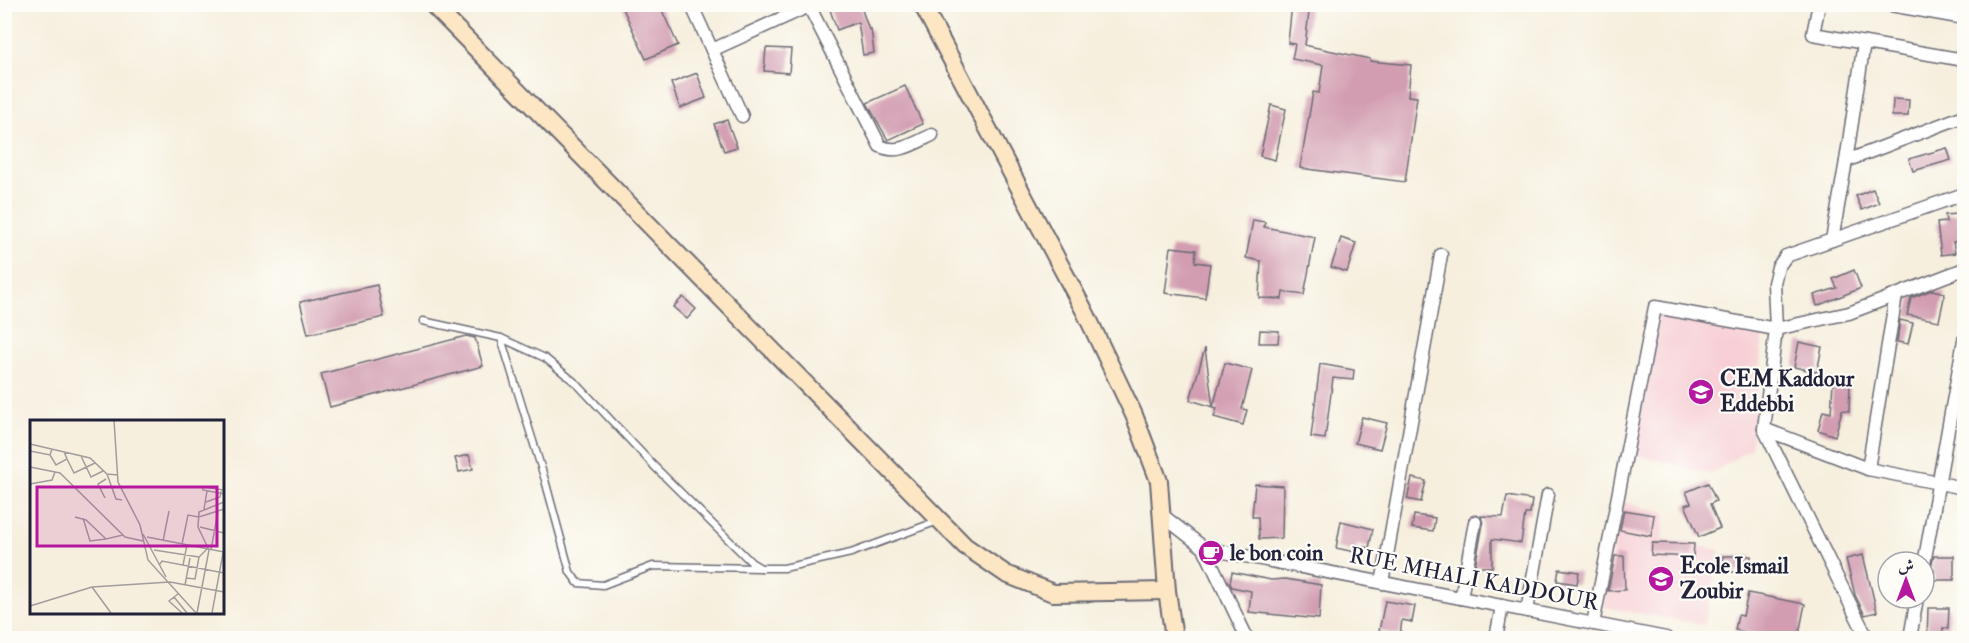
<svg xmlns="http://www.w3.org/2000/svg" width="1969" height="643" viewBox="0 0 1969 643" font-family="'IM FELL Double Pica',Amiri,serif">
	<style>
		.built { fill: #f7cfd5 }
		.building { fill: #d29db1 }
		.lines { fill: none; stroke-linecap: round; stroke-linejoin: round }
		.lane-casing { stroke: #6c6a74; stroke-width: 9 }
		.street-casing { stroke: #6c6a74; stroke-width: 15 }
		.secondary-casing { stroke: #6c6a74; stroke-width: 20 }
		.lane { stroke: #fff; stroke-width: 6 }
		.street { stroke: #fff; stroke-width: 12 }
		.secondary { stroke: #fce6c4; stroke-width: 16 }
		.labels { text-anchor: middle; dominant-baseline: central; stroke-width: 4.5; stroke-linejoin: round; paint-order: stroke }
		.poi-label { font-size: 22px; font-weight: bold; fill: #22223b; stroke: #fdfcf7; text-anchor: start }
		.street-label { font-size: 22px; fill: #22223b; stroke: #fdfcf7 }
		.inset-road { fill: none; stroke: #a19d9d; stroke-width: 1.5 }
		.view { fill: #b5179e; fill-opacity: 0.15; stroke: #b5179e; stroke-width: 3 }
		.inset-edge { fill: none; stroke: #22223b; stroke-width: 3 }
	</style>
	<rect width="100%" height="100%" fill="#fdfcf7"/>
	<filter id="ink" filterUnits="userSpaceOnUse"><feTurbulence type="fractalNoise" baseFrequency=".0167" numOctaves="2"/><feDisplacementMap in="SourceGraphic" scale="12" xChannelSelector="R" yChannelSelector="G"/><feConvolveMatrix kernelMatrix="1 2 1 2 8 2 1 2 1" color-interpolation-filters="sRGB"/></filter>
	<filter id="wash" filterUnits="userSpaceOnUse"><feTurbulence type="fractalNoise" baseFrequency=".008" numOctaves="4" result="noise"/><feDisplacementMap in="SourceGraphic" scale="24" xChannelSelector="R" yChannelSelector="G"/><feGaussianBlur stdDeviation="1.35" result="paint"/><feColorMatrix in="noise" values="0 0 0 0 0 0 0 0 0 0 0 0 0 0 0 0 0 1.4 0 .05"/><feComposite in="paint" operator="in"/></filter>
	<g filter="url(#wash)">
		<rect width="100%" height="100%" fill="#f6efde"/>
		<g class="built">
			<path d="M1659,313L1763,335L1751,448L1711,474L1634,454Z"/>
			<path d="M1622,502L1665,513L1663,539L1719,550L1705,625L1603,607Z"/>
		</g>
		<g id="blocks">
			<g class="building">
				<path d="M621,4H659L678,45L646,59Z"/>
				<path d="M828,4H860L869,30L871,29L874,53L863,55L858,22L837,30Z"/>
				<path d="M1292,4H1310L1305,45H1304L1370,59V61L1411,65L1408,96L1417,97L1405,182L1300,168L1313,92L1319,93L1323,65L1292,59L1295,44L1288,43Z"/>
				<path d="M766,48L791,49L789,73L764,71Z"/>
				<path d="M697,73L706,98L680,108L671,83Z"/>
				<path d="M905,86L923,124L888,140L867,103Z"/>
				<path d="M1893,99L1909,100L1908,116H1892Z"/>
				<path d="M1271,105L1286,109L1275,160L1260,156Z"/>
				<path d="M727,120L737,147L724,151L714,124Z"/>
				<path d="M1947,148L1951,160L1913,171L1909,159Z"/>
				<path d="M1873,189L1879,203L1862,210L1856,196Z"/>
				<path d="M1957,214L1961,241L1953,242L1955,253L1941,255L1937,223L1946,222L1945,215Z"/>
				<path d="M1253,220L1265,222L1264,227L1315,237L1304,295L1283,292L1282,299L1259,298L1261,261L1246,258Z"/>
				<path d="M1341,238L1356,243L1347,272L1331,267Z"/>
				<path d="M1171,247L1196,250L1195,262L1210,264L1205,298L1165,293Z"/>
				<path d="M1854,270L1861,288L1817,306L1814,295L1837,288L1833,279Z"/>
				<path d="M377,285L384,317L308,334L300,302Z"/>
				<path d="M1932,290L1945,293L1939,321L1907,315L1911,298Z"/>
				<path d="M683,297L696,309L687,319L673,307Z"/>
				<path d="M1900,320L1913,323L1908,344L1897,342Z"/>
				<path d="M1260,330L1279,331L1278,343H1259Z"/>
				<path d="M466,336L475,338L483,366L330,407L321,374Z"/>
				<path d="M1799,342L1822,347L1817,372L1794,367Z"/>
				<path d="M1205,348L1213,407L1225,363L1252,370L1242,409L1247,410L1243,425L1214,417L1217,408L1190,400Z"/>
				<path d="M1320,364L1354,370L1353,380L1333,378L1325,439L1311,437Z"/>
				<path d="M1833,382L1850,383L1849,411L1842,410L1835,436L1818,430L1823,411L1831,413Z"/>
				<path d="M1362,417L1387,423L1380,449L1355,443Z"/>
				<path d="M469,455L473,469L459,472L455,458Z"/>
				<path d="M1412,478L1426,481L1421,502L1407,499Z"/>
				<path d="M1708,483L1716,501L1710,504L1720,528L1699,537L1685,505L1691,503L1686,492Z"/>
				<path d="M1255,484L1283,486L1282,538L1259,539L1258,517H1252Z"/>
				<path d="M1507,496L1532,500L1530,514H1525L1521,543L1492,539V567H1475L1483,524L1481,516L1503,517Z"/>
				<path d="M1624,510L1654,515L1651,536L1620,530Z"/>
				<path d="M1414,515L1435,518L1433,531L1412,528Z"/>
				<path d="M1341,521L1373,529L1369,548L1357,545L1355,552L1336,548Z"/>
				<path d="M1652,543L1694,544L1693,557L1651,555Z"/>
				<path d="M1863,555L1877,612L1865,615L1855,595L1846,559Z"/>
				<path d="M1615,556H1624L1625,590L1608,591Z"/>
				<rect x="1723" y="556" width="28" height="16"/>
				<path d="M1934,556H1954V580H1934V570H1930Z"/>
				<path d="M1559,569L1579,572L1577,584L1557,581Z"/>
				<path d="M1232,572L1271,580L1285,579L1321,585L1319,619L1249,612L1251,591L1232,587L1230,583Z"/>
				<path d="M1748,593L1805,604L1798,639H1781L1735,630L1738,615L1743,616Z"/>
				<path d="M1385,601L1415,606L1412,622L1402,620L1400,635L1379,631Z"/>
				<path d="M1928,608H1949L1948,629L1943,628L1942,639H1927Z"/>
			</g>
		</g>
	</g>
	<g filter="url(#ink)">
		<use href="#blocks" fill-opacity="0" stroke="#6c6a74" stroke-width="1.5"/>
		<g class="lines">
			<g class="lane-casing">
				<g id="lane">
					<path d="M423,321L501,338L545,358L577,384L654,466L751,562L761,568H784L851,553L938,521"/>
					<path d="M501,338L545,480L570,572L578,583L603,585L653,566L760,568"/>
				</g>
			</g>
			<g class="street-casing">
				<g id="street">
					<path d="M691,4L742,116"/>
					<path d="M808,4L880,146C898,155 915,143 932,135"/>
					<path d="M1819,4L1813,34L1964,60"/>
					<path d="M1885,4L1964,18"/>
					<path d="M712,50L809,6"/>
					<path d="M1846,161L1964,116"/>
					<path d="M1832,240L1846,161L1864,43"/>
					<path d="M1764,429L1868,469L1964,488"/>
					<path d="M1868,469L1896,295"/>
					<path d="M1162,515L1204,548L1247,638"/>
					<path d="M1204,548L1666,638"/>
					<path d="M1924,564L1964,340"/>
					<path d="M1382,583L1441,255"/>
					<path d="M1461,598L1475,522"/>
					<path d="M1527,611L1548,495"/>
					<path d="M1593,624L1655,307L1776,329L1849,313L1964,269"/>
					<path d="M1496,638L1502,606"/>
					<path d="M1867,638L1764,429L1776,329L1774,283L1778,267L1786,256L1964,194"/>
					<path d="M1910,638L1917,598"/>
				</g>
			</g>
			<g class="secondary-casing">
				<g id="secondary">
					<path d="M432,4L965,546L1006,574L1053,593L1167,591"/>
					<path d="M922,4L1085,312L1134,415L1159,481L1167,591L1174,638"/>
				</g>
			</g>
			<use href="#lane" class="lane"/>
			<use href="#street" class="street"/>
			<use href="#secondary" class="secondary"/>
		</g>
	</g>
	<defs>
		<g id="school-disc" transform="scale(1.35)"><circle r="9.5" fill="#b5179e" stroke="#fdfcf7"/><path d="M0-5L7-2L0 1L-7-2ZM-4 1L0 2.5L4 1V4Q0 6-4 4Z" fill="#fff"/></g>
		<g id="cafe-disc" transform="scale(1.35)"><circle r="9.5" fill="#b5179e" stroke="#fdfcf7"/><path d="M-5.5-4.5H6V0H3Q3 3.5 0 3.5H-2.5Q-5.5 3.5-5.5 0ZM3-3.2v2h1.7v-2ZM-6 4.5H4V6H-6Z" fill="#fff"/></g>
	</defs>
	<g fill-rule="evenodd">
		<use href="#school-disc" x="1701" y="392"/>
		<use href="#cafe-disc" x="1211" y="553"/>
		<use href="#school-disc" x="1661" y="579"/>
	</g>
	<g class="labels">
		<g class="poi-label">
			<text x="1720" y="379">CEM Kaddour<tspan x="1720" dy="25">Eddebbi</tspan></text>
			<text x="1230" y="553">le bon coin</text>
			<text x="1680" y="566">Ecole Ismail<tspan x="1680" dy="25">Zoubir</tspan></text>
		</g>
		<g class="street-label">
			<text transform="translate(1474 579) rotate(11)">RUE MHALI KADDOUR</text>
		</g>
	</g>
	<g transform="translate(30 420)">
		<rect width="194" height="194" fill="#f6efde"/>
		<path class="inset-road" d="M84,0L88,62L110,105L118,140L166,193M0,24L60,38L77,54L88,55M0,31L20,35L22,29M20,35L26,45L37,39L34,32M51,36L61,57L73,51M37,39L44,53L65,43M0,47L30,53L95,117L113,121M77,54L86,79L92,80M0,64L22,60L25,52M194,70L173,67V70L194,74M75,78L68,64L76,59M176,82L190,77L191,71M174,89L177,71M45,97L56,100L76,119L93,115M53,98L60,121L76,119M170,107L194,113M113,114L136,157M117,117L194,132M133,121L139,91M152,124L158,95L169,97L194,89M124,130L169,137M181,130L188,91M130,144L132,141L194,153M153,145L157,125M156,158L165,159L169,137L177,129M140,162L194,172M155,165L160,138M62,167L81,193M148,174L139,181L152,193M144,177L157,193M0,186L62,167L140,162M167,193L179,130L168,107L169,92L194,82M182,193L193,133"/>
		<path class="view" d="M7,67H187V126H7Z"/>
		<rect width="194" height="194" class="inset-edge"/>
	</g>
	<rect width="1969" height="643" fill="none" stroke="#fdfcf7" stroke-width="24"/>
	<g transform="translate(1906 580)"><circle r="28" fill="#fdfcf7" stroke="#a5a5ac" stroke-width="1.5"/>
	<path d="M0-4.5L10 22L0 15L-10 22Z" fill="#b5179e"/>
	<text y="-9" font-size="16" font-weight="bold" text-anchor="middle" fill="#22223b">ش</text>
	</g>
</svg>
